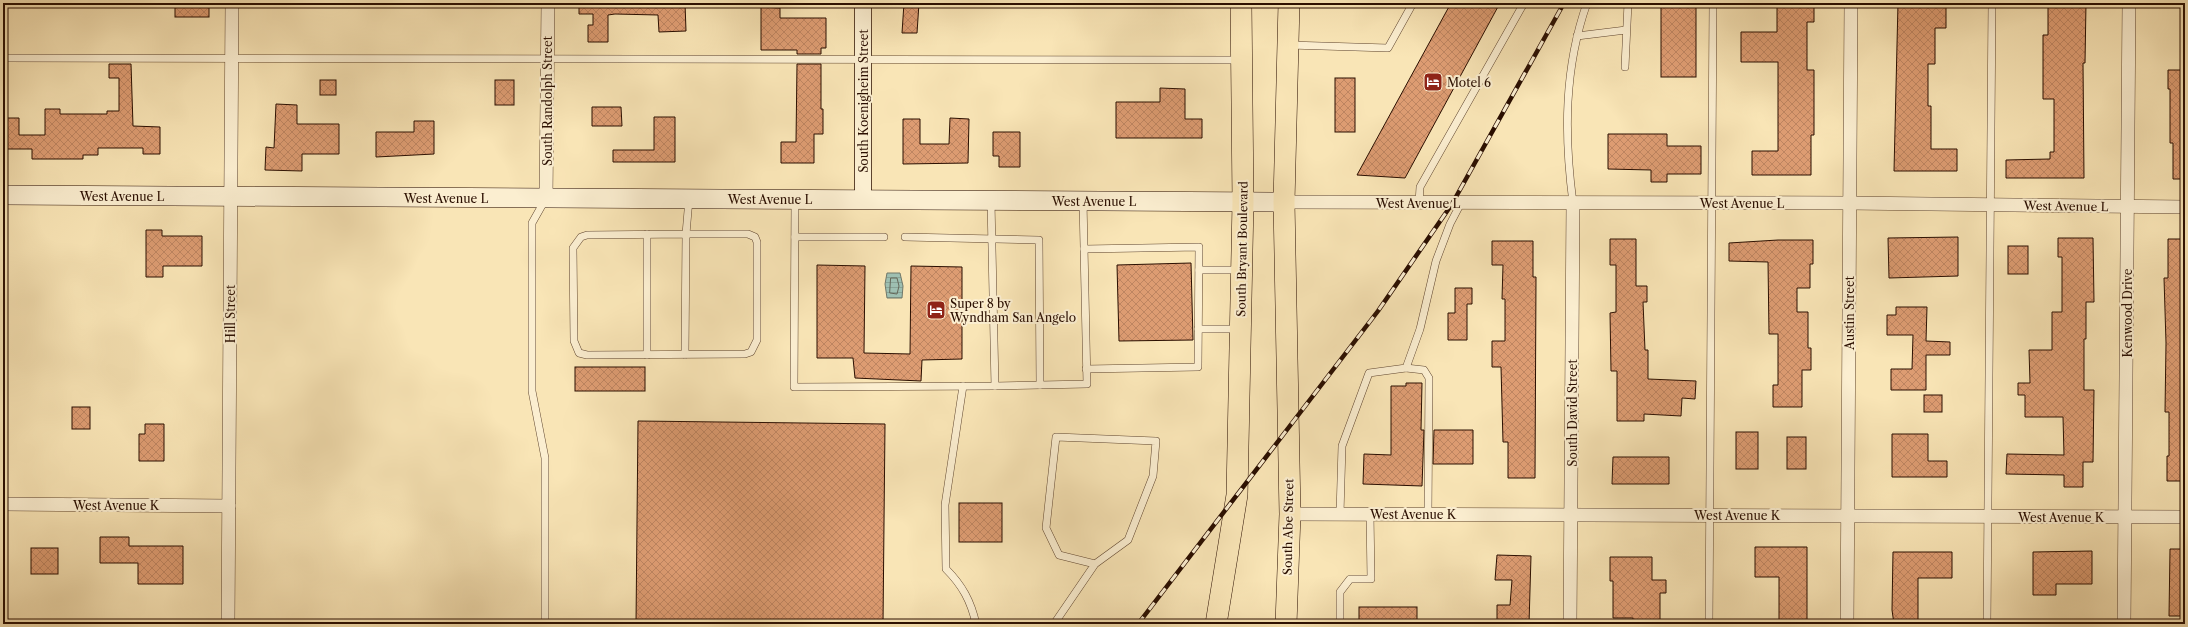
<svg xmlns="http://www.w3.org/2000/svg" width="2188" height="627" viewBox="0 0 2188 627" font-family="'Libre Caslon Text',serif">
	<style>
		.water { fill: url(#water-rules); stroke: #70786a }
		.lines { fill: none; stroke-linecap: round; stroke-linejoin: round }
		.shore { stroke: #646658; stroke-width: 1 }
		.building { fill: url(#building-cross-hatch); stroke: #2a0e00 }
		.service-casing { stroke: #5e442e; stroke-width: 8 }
		.minor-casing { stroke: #5e442e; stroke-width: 14 }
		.tertiary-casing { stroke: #5e442e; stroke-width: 18 }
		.secondary-casing { stroke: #2a0e00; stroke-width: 20 }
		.primary-casing { stroke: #2a0e00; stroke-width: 22 }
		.service { stroke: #fbeed0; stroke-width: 7 }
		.minor { stroke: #fbeed0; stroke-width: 13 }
		.tertiary { stroke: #fbeed0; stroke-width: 16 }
		.secondary { stroke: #fbeed0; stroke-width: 19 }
		.primary { stroke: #f9e5b6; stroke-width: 21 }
		.rail-casing { stroke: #2a0e00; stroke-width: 4.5 }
		.rail { stroke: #fbeed0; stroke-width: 3; stroke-dasharray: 9; stroke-linecap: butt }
		.labels { text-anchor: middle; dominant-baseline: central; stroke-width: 4; stroke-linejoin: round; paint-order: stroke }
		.poi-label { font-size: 12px; fill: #2a0e00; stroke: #fbeed0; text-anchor: start }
		.street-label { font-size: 12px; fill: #2a0e00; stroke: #fbeed0 }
	</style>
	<defs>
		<pattern id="water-rules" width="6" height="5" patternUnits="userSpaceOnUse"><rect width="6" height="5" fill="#9ebfb1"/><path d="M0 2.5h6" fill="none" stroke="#88a396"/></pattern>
		<pattern id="building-cross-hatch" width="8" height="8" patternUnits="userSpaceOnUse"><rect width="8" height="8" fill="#dd9c72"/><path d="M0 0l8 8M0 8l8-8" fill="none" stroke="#be8561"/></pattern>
	</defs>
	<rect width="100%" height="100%" fill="#f9e5b6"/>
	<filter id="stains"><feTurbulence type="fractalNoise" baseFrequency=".005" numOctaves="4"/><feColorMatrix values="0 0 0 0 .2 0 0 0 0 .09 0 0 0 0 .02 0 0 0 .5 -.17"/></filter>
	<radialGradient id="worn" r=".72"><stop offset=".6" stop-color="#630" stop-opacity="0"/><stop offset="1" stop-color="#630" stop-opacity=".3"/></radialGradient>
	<path class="water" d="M887,273H900L903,286L902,298H887L885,284Z"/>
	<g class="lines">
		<path class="shore" d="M891,278H897L899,286L897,294L890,293Z"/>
	</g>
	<g class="building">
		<rect x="175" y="3" width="34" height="14"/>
		<path d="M579,3H685L686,31L659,32L658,15L615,14L608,15V42H588V25H593V14H579Z"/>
		<path d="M904,3H919L917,33H902Z"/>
		<path d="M1451,3H1500L1405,178L1357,175Z"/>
		<rect x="1661" y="3" width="35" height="74"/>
		<path d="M1777,3H1814V22H1807V70H1814V135H1811V175H1752V151H1778V62H1741V32H1777Z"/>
		<path d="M1898,3H1946V28H1935V64H1928V106H1931V149H1957V171H1894Z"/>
		<path d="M2048,3H2086L2085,63H2083L2084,178H2006V160L2050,159V152H2054V99H2043V35H2048Z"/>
		<path d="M761,7L780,8V18H826V48H821V54H797V50H761Z"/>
		<path d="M109,64H131L133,126L160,127V154H143V148H98V155H83V159H32V149H3V118H19V135H45V109H60V114H107V111H119V78H109Z"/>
		<path d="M797,64H821V109H823V134H814V163H781V142H796Z"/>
		<path d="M2168,70H2185V179H2173V143H2170V89H2168Z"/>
		<rect x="1335" y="78" width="20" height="54"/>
		<rect x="320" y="80" width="16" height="15"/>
		<rect x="495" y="80" width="19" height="25"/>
		<path d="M1160,88L1185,89V119H1202V138H1116V102H1160Z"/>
		<path d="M276,104L297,105V124H339V154H302V171L265,170L266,147L274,148Z"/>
		<path d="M592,107H621L622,126H592Z"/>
		<path d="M654,117H675V162H613V150H654Z"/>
		<path d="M950,118L969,119L968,163L903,164V119H920V144H949Z"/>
		<path d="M414,121H434V154L376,157V132H414Z"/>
		<path d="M993,132H1020V167H999V156H993Z"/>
		<path d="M1608,134H1667V146H1701V174H1667V182H1651V170L1608,169Z"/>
		<path d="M146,230H162V236H202V266H163V277H146Z"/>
		<path d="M1958,237V276L1889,278L1888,238Z"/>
		<path d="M2058,238H2093L2094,302H2086V339H2084V390H2094L2093,462H2083V487H2064V475L2006,474L2007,454L2064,455L2063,417H2025V395H2018V383H2030L2029,350H2052V312H2062V257H2058Z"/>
		<path d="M1610,239H1636V286H1647V302H1643L1645,350H1648V379L1696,381L1695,399L1682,398L1681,416L1644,414V421H1617V371H1611L1610,313L1616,312V265H1610Z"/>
		<path d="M2168,239H2185V481H2167V456H2169V412H2165L2166,343L2164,278H2168Z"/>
		<path d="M1778,240H1813V264H1810V288H1797V312H1808V348H1811V370H1802V407H1773V385H1778V334H1769L1768,262L1729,261V243Z"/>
		<path d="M1492,241H1533V277H1536L1535,478H1508V442H1503L1501,367H1492V341H1505V299H1502L1503,265H1492Z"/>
		<rect x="2008" y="246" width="20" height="28"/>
		<path d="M1191,263L1193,340L1119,341L1117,265Z"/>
		<path d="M817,265L865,266L864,353L910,354L911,266L962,267V359L922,360L921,381L855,378L853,358H817Z"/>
		<path d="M1455,288H1472V304H1467V340H1448V313H1455Z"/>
		<path d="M1896,307H1927L1926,341L1950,342V355H1926V390H1891V369H1912L1913,335H1887V315H1896Z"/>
		<rect x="575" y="367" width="70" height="24"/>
		<path d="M1406,383H1422L1421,430H1424L1422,486L1363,484L1364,454L1391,455V386H1406Z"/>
		<rect x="1924" y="395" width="18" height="17"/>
		<rect x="72" y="407" width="18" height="22"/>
		<path d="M638,421L885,424L883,624H636Z"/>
		<path d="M145,424H164V461H139V434H145Z"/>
		<path d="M1434,430H1473V464H1433Z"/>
		<rect x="1736" y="432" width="22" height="37"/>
		<path d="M1892,434H1928V461H1947V477H1892Z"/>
		<rect x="1787" y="437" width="19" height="32"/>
		<path d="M1613,457H1669V484H1612Z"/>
		<rect x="959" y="503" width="43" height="39"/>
		<path d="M100,537H129V546H183V584H138V563H100Z"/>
		<path d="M1755,547H1807V624H1779V577H1755Z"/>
		<rect x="31" y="548" width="27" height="26"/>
		<path d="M2170,549H2185V616H2169Z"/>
		<path d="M2092,551V584H2056V595H2033V552Z"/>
		<path d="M1893,552H1952V578H1918V624H1894L1892,610Z"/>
		<path d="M1497,555L1531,556L1529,624H1497V605H1510L1512,580H1495Z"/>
		<path d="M1610,557H1652V580H1666V593H1660V624H1633V618H1613V581H1610Z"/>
		<rect x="1359" y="607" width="58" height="17"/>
	</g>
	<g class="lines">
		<g class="service-casing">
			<g id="service">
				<path d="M1577,36L1626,30"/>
				<path d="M1289,45L1388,48L1413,3"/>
				<path d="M3,58L1240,60"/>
				<path d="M1625,67L1628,3"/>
				<path d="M795,201L794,387L995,386L991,202"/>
				<path d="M1419,203L1420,187L1524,3"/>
				<path d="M1573,203C1564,135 1564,68 1587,3"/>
				<path d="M647,234V355"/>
				<path d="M795,237H884"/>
				<path d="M905,237L1039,240L1040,385L995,386"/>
				<path d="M1084,249L1199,247L1198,367L1086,369"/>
				<path d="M1199,270H1241"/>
				<path d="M1198,329H1238"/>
				<path d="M685,355L686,234H748L755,237L757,242V340L751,352L745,354L587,355L579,353L574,341L573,248L581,237L587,235L686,234L689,199"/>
				<path d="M1406,368L1424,370L1429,378L1428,514"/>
				<path d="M1040,385L1087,384L1083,201"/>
				<path d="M963,386L945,505L946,569C962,585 971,601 976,624"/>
				<path d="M1340,514L1342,446L1369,373L1406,368L1420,329L1436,261L1450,224L1461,203"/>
				<path d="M545,624V458L532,391V223L545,200"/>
				<path d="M1054,624L1095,564L1128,540L1153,476L1156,441L1056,437L1046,528L1059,555L1095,564"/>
				<path d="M1340,624V592L1350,579H1371L1370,514"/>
				<path d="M1709,624L1713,3"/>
				<path d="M1987,624L1992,3"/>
			</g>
		</g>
		<g class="minor-casing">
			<g id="minor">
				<path d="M546,198L548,3"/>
				<path d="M1284,202L1849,203L2185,207"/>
				<path d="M3,504L229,506"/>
				<path d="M1290,514L2185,517"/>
				<path d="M228,624L232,3"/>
				<path d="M1570,624L1573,203"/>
				<path d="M1847,624L1851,3"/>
				<path d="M2124,624L2129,3"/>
			</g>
		</g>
		<g class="tertiary-casing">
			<path id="tertiary" d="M863,3V199"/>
		</g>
		<g class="secondary-casing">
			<path id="secondary" d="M3,195L1284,202"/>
		</g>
		<g class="primary-casing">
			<g id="primary">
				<path d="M1216,624L1237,495L1243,202L1241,3"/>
				<path d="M1286,624L1290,514L1284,202L1289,3"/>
			</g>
		</g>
		<use href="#service" class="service"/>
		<use href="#minor" class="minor"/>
		<use href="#tertiary" class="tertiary"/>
		<use href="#secondary" class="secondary"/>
		<use href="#primary" class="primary"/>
		<g class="rail-casing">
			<path id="rail" d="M1138,624L1378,311L1452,204L1564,3"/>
		</g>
		<use href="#rail" class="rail"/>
	</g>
	<defs>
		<g id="hotel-square" transform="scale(1)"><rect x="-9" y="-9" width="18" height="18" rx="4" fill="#8f2418" stroke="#fbeed0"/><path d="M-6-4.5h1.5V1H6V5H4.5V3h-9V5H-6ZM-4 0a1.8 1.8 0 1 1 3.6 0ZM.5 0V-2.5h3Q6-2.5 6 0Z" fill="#fff"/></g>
	</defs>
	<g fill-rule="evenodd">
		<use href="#hotel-square" x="1433" y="82"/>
		<use href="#hotel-square" x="936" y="310"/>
	</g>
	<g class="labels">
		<g class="poi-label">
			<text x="1447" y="82">Motel 6</text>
			<text x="950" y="303">Super 8 by<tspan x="950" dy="14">Wyndham San Angelo</tspan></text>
		</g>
		<g class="street-label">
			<text transform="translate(547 101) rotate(-90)">South Randolph Street</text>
			<text transform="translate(863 101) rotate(-90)">South Koenigheim Street</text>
			<text x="122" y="196">West Avenue L</text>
			<text x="446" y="198">West Avenue L</text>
			<text x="770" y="199">West Avenue L</text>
			<text x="1094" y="201">West Avenue L</text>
			<text x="1418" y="203">West Avenue L</text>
			<text x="1742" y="203">West Avenue L</text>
			<text transform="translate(2066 206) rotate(1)">West Avenue L</text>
			<text transform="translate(1242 249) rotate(-89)">South Bryant Boulevard</text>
			<text transform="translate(1849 313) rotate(-90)">Austin Street</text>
			<text transform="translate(2127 313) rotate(-90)">Kenwood Drive</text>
			<text transform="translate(230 314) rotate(-90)">Hill Street</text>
			<text transform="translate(1572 413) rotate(-90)">South David Street</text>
			<text x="116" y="505">West Avenue K</text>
			<text x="1413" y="514">West Avenue K</text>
			<text x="1737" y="515">West Avenue K</text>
			<text x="2061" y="517">West Avenue K</text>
			<text transform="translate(1288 527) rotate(-89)">South Abe Street</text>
		</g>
	</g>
	<rect width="2188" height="627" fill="none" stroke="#f9e5b6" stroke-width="16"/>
	<rect x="4" y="4" width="2180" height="619" fill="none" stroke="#2a0e00" stroke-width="2"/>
	<rect x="8" y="8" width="2172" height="611" fill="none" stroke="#2a0e00"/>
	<rect width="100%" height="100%" filter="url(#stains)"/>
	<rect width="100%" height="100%" fill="url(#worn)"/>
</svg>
